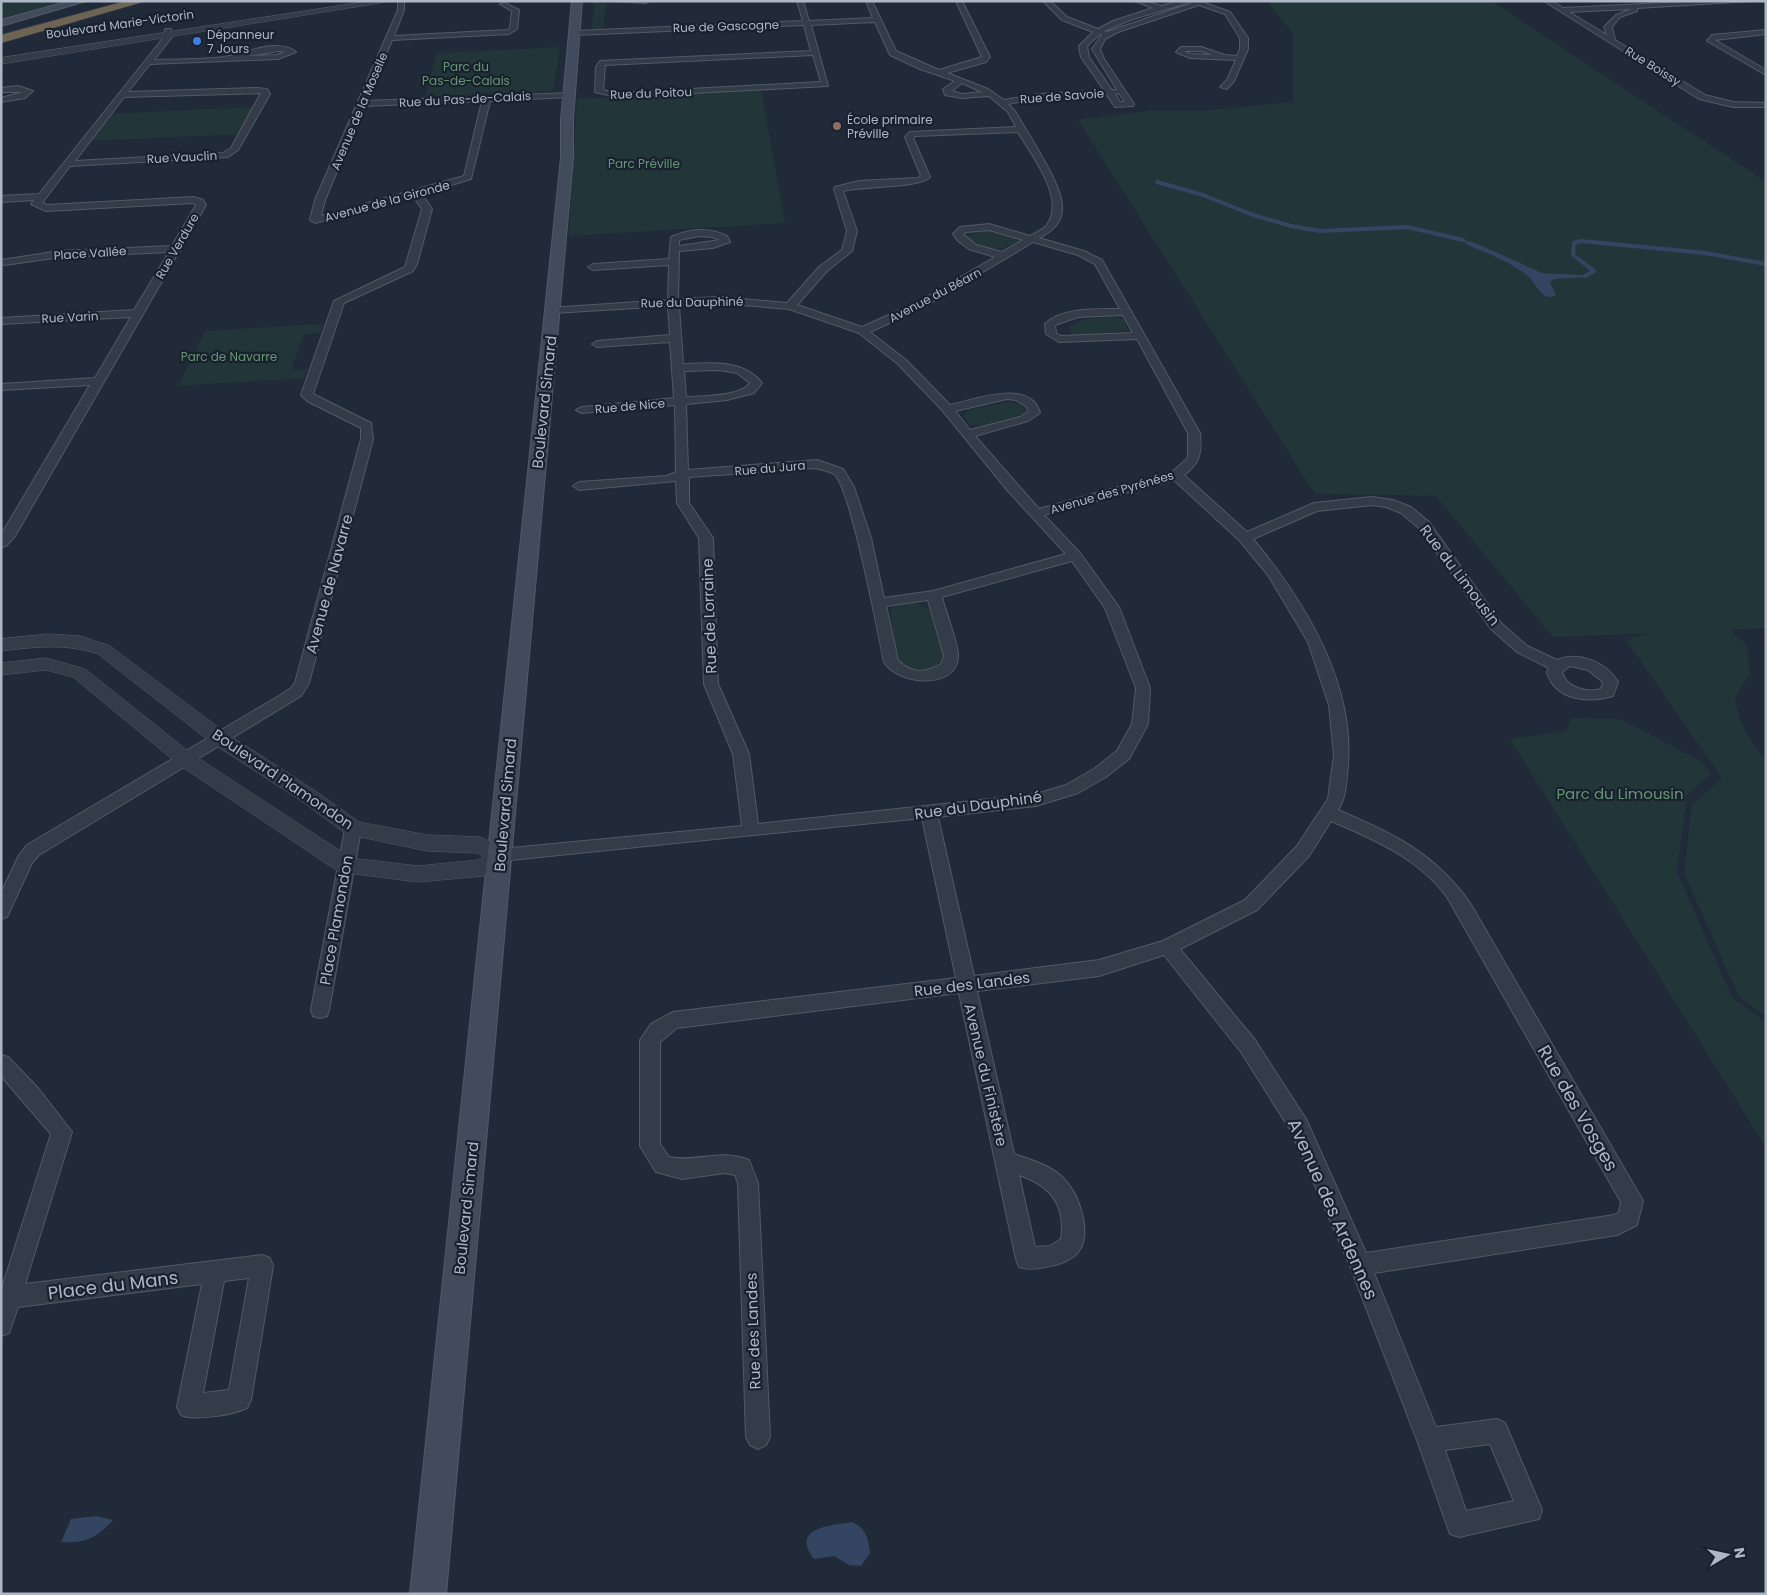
<svg xmlns="http://www.w3.org/2000/svg" width="1767" height="1595" viewBox="0 0 1767 1595" font-family="Poppins,sans-serif">
	<style>
		.green { fill: #22363a }
		.water { fill: #334561 }
		.lines { fill: none; stroke-linecap: round; stroke-linejoin: round }
		.stream { stroke: #334561; stroke-width: 4 }
		.minor-casing { stroke: #515a67; stroke-width: 2 }
		.tertiary-casing { stroke: #515a67; stroke-width: 1 }
		.secondary-casing { stroke: #515a67; stroke-width: 2 }
		.motorway-casing { stroke: #3e4754; stroke-width: 1 }
		.minor { fill: #343c49; fill-rule: evenodd }
		.tertiary { fill: #343c49; fill-rule: evenodd }
		.secondary { fill: #424b5c; fill-rule: evenodd }
		.motorway { fill: #6f6451; fill-rule: evenodd }
		.shop-dot { fill: #3f7fe0; stroke: #19212e; stroke-width: 2 }
		.education-dot { fill: #8d6e63; stroke: #19212e; stroke-width: 2 }
		.labels { text-anchor: middle; dominant-baseline: central; stroke-width: 4.5; stroke-linejoin: round; paint-order: stroke }
		.far-street-label { font-size: 12px; fill: #aeb7c6; stroke: #19212e }
		.far-poi-label { font-size: 12px; fill: #aeb7c6; stroke: #19212e; text-anchor: start }
		.far-park-label { font-size: 12px; fill: #659772; stroke: #19212e }
		.street-label { font-size: 15px; fill: #aeb7c6; stroke: #19212e }
		.park-label { font-size: 15px; fill: #659772; stroke: #19212e }
		.near-street-label { font-size: 18px; fill: #aeb7c6; stroke: #19212e }
	</style>
	<rect width="100%" height="100%" fill="#202a39"/>
	<g class="green">
		<path d="M1,1H70L1,19Z"/>
		<path d="M589,1L616,4H606L603,30L591,28L595,5Z"/>
		<path d="M1267,1H1491L1766,182V628L1730,630L1747,645L1750,674L1735,698C1739,724 1749,740 1766,760V1016L1739,997L1684,873L1692,805L1722,778L1626,640L1649,633L1553,637L1436,496L1315,494L1078,120L1150,111H1201L1293,102V34Z"/>
		<path d="M560,47L553,91L425,97L437,53Z"/>
		<path d="M761,89L785,223L569,236L577,99Z"/>
		<path d="M258,107L244,134L85,141L106,114Z"/>
		<path d="M980,230C992,231 1010,232 1018,241C1003,251 987,252 971,241L969,236Z"/>
		<path d="M1115,317L1124,320L1127,329L1125,331L1082,336L1071,333L1069,326L1085,319Z"/>
		<path d="M324,324L320,333L304,334L291,370L307,369L304,378L178,386L205,331Z"/>
		<path d="M1010,402L1021,405L1026,411L1024,414L982,426L970,425L963,416L968,410Z"/>
		<path d="M917,603L929,609L943,656C940,665 933,668 925,669C892,675 895,633 890,610L898,604Z"/>
		<path d="M1571,718L1620,719L1703,762L1711,774L1687,795L1677,872L1732,997L1766,1022V1147L1510,739L1567,731Z"/>
	</g>
	<g class="water">
		<path d="M1463,240L1473,242L1542,273L1580,275L1587,277L1554,279L1550,282L1556,295C1542,303 1537,284 1528,276C1511,262 1486,253 1466,244Z"/>
		<path d="M96,1516L113,1520C97,1538 85,1544 61,1542L71,1519Z"/>
		<path d="M852,1522C867,1529 868,1538 870,1553L861,1566L849,1565L834,1556L814,1559C790,1527 830,1526 852,1522Z"/>
	</g>
	<g class="lines">
		<g class="stream">
			<path d="M1157,182L1203,195L1253,215L1291,226L1320,231L1407,227L1463,240"/>
			<path d="M1585,276L1594,271L1573,255L1574,243L1581,241L1705,253L1766,264"/>
		</g>
		<g class="minor-casing">
			<g id="minor">
				<path d="M398,1H404V10L394,36L507,30L510,28L512,11L500,4L505,3L519,10L517,29L509,34L392,40L366,101L569,93L573,95L569,97L490,101L471,179L422,194L432,209L417,264L413,271L344,303L313,394L371,423L373,439L309,683L301,696L39,855L32,863L7,917L1,919V893L19,855L27,845L279,696L291,688L295,683L361,439V428L307,401L301,395L334,301L405,267L422,209L413,196L315,223L310,220L315,200L398,10ZM482,101L464,176L321,216L325,200L364,106Z"/>
				<path d="M608,1H649L646,3Z"/>
				<path d="M797,1H803L809,21L873,18L866,1H872L896,51L939,70L982,57L956,1H962L990,57L986,62L947,73L988,89L1004,100L1039,94L1104,90L1081,57L1079,46L1093,32L1062,20L1043,1H1050L1067,17L1098,29L1113,21L1153,8L1135,1H1146L1161,6L1179,1H1207L1205,3L1230,12L1248,38V49L1234,81L1227,89L1220,87L1227,80L1236,60L1190,58L1176,52L1181,47H1201L1225,55L1237,56L1240,49V38L1225,14L1199,5L1118,32L1105,39L1100,49L1104,59L1134,104L1133,106L1115,107L1107,95L1039,98L1008,104L1015,111C1027,133 1064,186 1062,209C1062,223 1051,232 1039,238L1084,251L1102,260L1200,433C1202,452 1200,464 1184,475L1247,532L1314,503L1372,497L1393,500L1411,507L1429,522L1501,623L1527,646L1557,660C1579,651 1606,662 1618,682L1613,696C1589,703 1555,701 1547,672L1549,668L1517,652L1491,629L1419,528L1401,513L1386,507L1372,505L1317,511L1253,539C1306,603 1358,687 1347,774C1346,787 1345,799 1338,810C1392,833 1435,853 1470,903L1643,1201L1637,1225L1617,1235L1374,1273L1436,1427L1497,1419L1505,1423L1542,1510L1539,1519L1459,1537L1450,1534L1417,1440L1350,1266L1291,1131L1241,1052L1164,955L1099,976L977,991L1014,1154C1032,1160 1053,1166 1065,1180C1079,1195 1092,1232 1079,1251C1073,1260 1056,1266 1045,1267C1036,1269 1028,1270 1019,1267L1016,1259L959,993L677,1028L660,1042V1144L669,1157C699,1163 717,1148 749,1160L758,1183L770,1437L766,1445L758,1449L750,1445L746,1437L738,1183L735,1175L725,1173L682,1179L656,1172L640,1146V1040L651,1024L673,1012L956,978L922,818L500,861L494,860L492,855L494,850L500,849L742,826L733,754L704,684L699,538L677,503L676,481L579,490L573,486L579,482L667,476L676,472L675,405L582,413L576,410L582,407L674,398L670,342L597,347L592,344L597,341L670,335L668,306L553,313L548,310L549,308L668,300L669,265L593,270L588,267L593,264L669,259L671,237C689,229 709,227 727,236L730,242L713,248L679,251L678,299L719,297L787,303L819,267L842,250L847,231L834,189L835,187L859,181L918,178L921,176L905,137L910,132L1016,127L1008,112L989,96L962,98L945,95L943,89L955,81L920,69L890,55L875,22L811,25L828,86L616,97L595,92L596,67L600,61L811,51L804,25L576,35L572,33L576,31L803,21ZM1191,2L1192,3L1107,32L1104,31L1133,19ZM1100,34L1102,35L1092,49L1117,90H1112L1089,57L1087,46ZM1184,51H1201L1213,55L1190,54ZM813,55L821,82L616,93L603,90L605,65ZM962,83L982,92L962,94L952,91ZM1119,93L1125,102H1120L1115,94ZM1018,132C1032,156 1066,198 1047,225C1043,230 1035,233 1030,236L989,224L960,227L953,234L958,241L969,249L995,257L918,302L862,327L797,305L827,271L852,251L857,231L843,191C863,186 920,188 930,177L913,138L915,136ZM989,230L1023,240L1002,252L976,245L963,234L966,232ZM699,236L712,237L720,240L679,246V240ZM1033,242L1078,255L1095,264L1120,309C1098,309 1062,307 1045,324L1046,334L1059,342L1137,339L1188,433V458L1172,472L1039,509L975,436L1028,421L1040,413C1031,378 974,400 950,405L906,360L870,332L926,306ZM719,303L789,309L859,333L898,364L943,411L1008,491L1066,554L933,591L884,598L871,538L854,487L843,469L817,460L688,470L686,404L727,400L754,393L762,383C743,359 710,363 683,364L679,306ZM1123,315L1133,333L1061,336L1056,333L1055,325L1078,317ZM719,370L737,373L750,383C740,397 702,396 686,397L684,371ZM1007,399L1016,400L1027,407L1028,412L1020,417L970,430L955,411ZM816,468C821,470 829,471 834,474C851,487 878,633 884,662C898,685 956,690 958,657C959,645 945,611 942,597L1072,561L1105,608L1136,688L1132,724L1117,751L1094,769L1066,785L1036,794L758,824L749,754L718,684L713,538L689,503V477ZM1174,480L1240,541L1268,575L1308,642L1329,705L1334,755L1328,799L1297,846L1245,900L1163,941L1099,960L974,976L938,817L1036,806L1078,793L1106,777L1129,759L1148,724L1150,688L1119,607L1080,553L1044,515ZM928,600L944,656L941,664C925,673 911,674 898,660L886,606ZM1570,666L1588,670L1603,682L1601,689C1587,693 1566,688 1562,672ZM1331,821C1374,839 1419,859 1447,897L1621,1202L1619,1212L1614,1215L1366,1253L1306,1119L1255,1040L1180,949L1257,910L1309,856ZM1019,1175C1051,1186 1066,1205 1061,1239L1050,1246L1035,1247ZM1490,1444L1514,1501L1466,1511L1445,1450Z"/>
				<path d="M1544,1H1552L1563,8L1702,1H1753L1637,8V11L1620,17L1612,27L1615,40L1705,95L1733,102L1766,103V107H1733L1699,99ZM1632,9L1616,15L1604,27L1607,35L1569,12Z"/>
				<path d="M165,29H171L172,37L154,60C177,59 201,60 224,57C245,54 277,37 296,52L278,59L150,64L128,92L257,88L267,89L270,94L238,150L228,157L70,166L42,203L47,205L194,197L203,200L206,205L15,536L6,546L1,547V535L90,385L1,390V384L95,378L131,317L1,324V318L134,310L169,252L60,257L5,265L2,264L1,260L60,251L172,246L196,205L193,203L46,211L31,204L34,200L1,202V196L39,194L164,37ZM279,51L285,52L277,55L247,56ZM261,93L231,148L223,153L75,161L124,97Z"/>
				<path d="M1766,30V34L1715,40L1766,70V75L1707,41L1712,35Z"/>
				<path d="M18,86L33,91L25,98L1,102V98L23,92H1V88Z"/>
				<path d="M353,823L359,825L361,829L329,1010L327,1016L320,1018L313,1016L311,1010L345,829L347,825Z"/>
				<path d="M1,1055L8,1057L38,1088L72,1132L25,1284L262,1255L270,1258L273,1266L251,1400L247,1408C232,1415 195,1421 181,1415L177,1407L202,1284L18,1307L9,1333L1,1336V1291L51,1134L1,1076ZM249,1278L229,1390L203,1393L224,1281Z"/>
			</g>
		</g>
		<g class="tertiary-casing">
			<g id="tertiary">
				<path d="M370,1H392L1,64V58Z"/>
				<path d="M49,634L80,636L110,646L226,733L317,792L359,822L427,835L480,837L507,849L510,855C505,865 494,873 483,876L418,882L339,872L178,764L73,677L46,670L1,675V663L46,658L85,669L192,754L351,858L418,866L478,860L484,856L477,853L427,851L346,834L303,802L212,743L98,654C65,643 35,647 1,651V639Z"/>
			</g>
		</g>
		<g class="secondary-casing">
			<g id="secondary">
				<path d="M70,1H86L1,26V20Z"/>
				<path d="M572,1H582L573,119V158L446,1594H410L561,158V119Z"/>
			</g>
		</g>
		<g class="motorway-casing">
			<path id="motorway" d="M126,1H146L1,43V35Z"/>
		</g>
		<use href="#minor" class="minor"/>
		<use href="#tertiary" class="tertiary"/>
		<use href="#secondary" class="secondary"/>
		<use href="#motorway" class="motorway"/>
	</g>
	<circle class="shop-dot" cx="197" cy="41" r="5"/>
	<circle class="education-dot" cx="837" cy="126" r="5"/>
	<g class="labels">
		<g class="far-street-label">
			<text transform="translate(120 24) rotate(-8)">Boulevard Marie-Victorin</text>
			<text transform="translate(726 26) rotate(-2)">Rue de Gascogne</text>
			<text transform="translate(1653 66) rotate(32)">Rue Boissy</text>
			<text transform="translate(651 93) rotate(-2)">Rue du Poitou</text>
			<text transform="translate(1062 96) rotate(-4)">Rue de Savoie</text>
			<text transform="translate(465 99) rotate(-3)">Rue du Pas-de-Calais</text>
			<text transform="translate(359 111) rotate(-67)">Avenue de la Moselle</text>
			<text transform="translate(182 157) rotate(-3)">Rue Vauclin</text>
			<text transform="translate(387 201) rotate(-15)">Avenue de la Gironde</text>
			<text transform="translate(177 246) rotate(-60)">Rue Verdure</text>
			<text transform="translate(90 253) rotate(-4)">Place Vallée</text>
			<text transform="translate(935 295) rotate(-28)">Avenue du Béarn</text>
			<text transform="translate(692 302) rotate(-1)">Rue du Dauphiné</text>
			<text transform="translate(70 317) rotate(-3)">Rue Varin</text>
			<text transform="translate(630 406) rotate(-5)">Rue de Nice</text>
			<text transform="translate(770 468) rotate(-5)">Rue du Jura</text>
			<text transform="translate(1112 492) rotate(-16)">Avenue des Pyrénées</text>
		</g>
		<g class="far-poi-label">
			<text x="207" y="34">Dépanneur<tspan x="207" dy="14">7 Jours</tspan></text>
			<text x="847" y="119">École primaire<tspan x="847" dy="14">Préville</tspan></text>
		</g>
		<g class="far-park-label">
			<text x="466" y="66">Parc du<tspan x="466" dy="14">Pas-de-Calais</tspan></text>
			<text x="644" y="163">Parc Préville</text>
			<text x="229" y="356">Parc de Navarre</text>
		</g>
		<g class="street-label">
			<text transform="translate(544 402) rotate(-84)">Boulevard Simard</text>
			<text transform="translate(1460 575) rotate(53)">Rue du Limousin</text>
			<text transform="translate(329 584) rotate(-75)">Avenue de Navarre</text>
			<text transform="translate(709 616) rotate(-92)">Rue de Lorraine</text>
			<text transform="translate(283 779) rotate(34)">Boulevard Plamondon</text>
			<text transform="translate(505 805) rotate(-85)">Boulevard Simard</text>
			<text transform="translate(978 805) rotate(-8)">Rue du Dauphiné</text>
			<text transform="translate(336 920) rotate(-80)">Place Plamondon</text>
			<text transform="translate(972 984) rotate(-7)">Rue des Landes</text>
			<text transform="translate(986 1075) rotate(77)">Avenue du Finistère</text>
			<text transform="translate(466 1208) rotate(-84)">Boulevard Simard</text>
			<text transform="translate(753 1331) rotate(-92)">Rue des Landes</text>
		</g>
		<g class="park-label">
			<text x="1620" y="793">Parc du Limousin</text>
		</g>
		<g class="near-street-label">
			<text transform="translate(1578 1108) rotate(60)">Rue des Vosges</text>
			<text transform="translate(1333 1209) rotate(66)">Avenue des Ardennes</text>
			<text transform="translate(113 1285) rotate(-7)">Place du Mans</text>
		</g>
	</g>
	<rect width="1767" height="1595" fill="none" stroke="#aeb7c6" stroke-width="5"/>
	<g transform="translate(1727 1555) rotate(81)" stroke="#19212e" stroke-width="4" paint-order="stroke">
	<path d="M0-4L9 19L0 12L-9 19Z" fill="#aeb7c6"/>
	<text y="-8" font-size="14" font-weight="bold" text-anchor="middle" fill="#aeb7c6">N</text>
	</g>
</svg>
